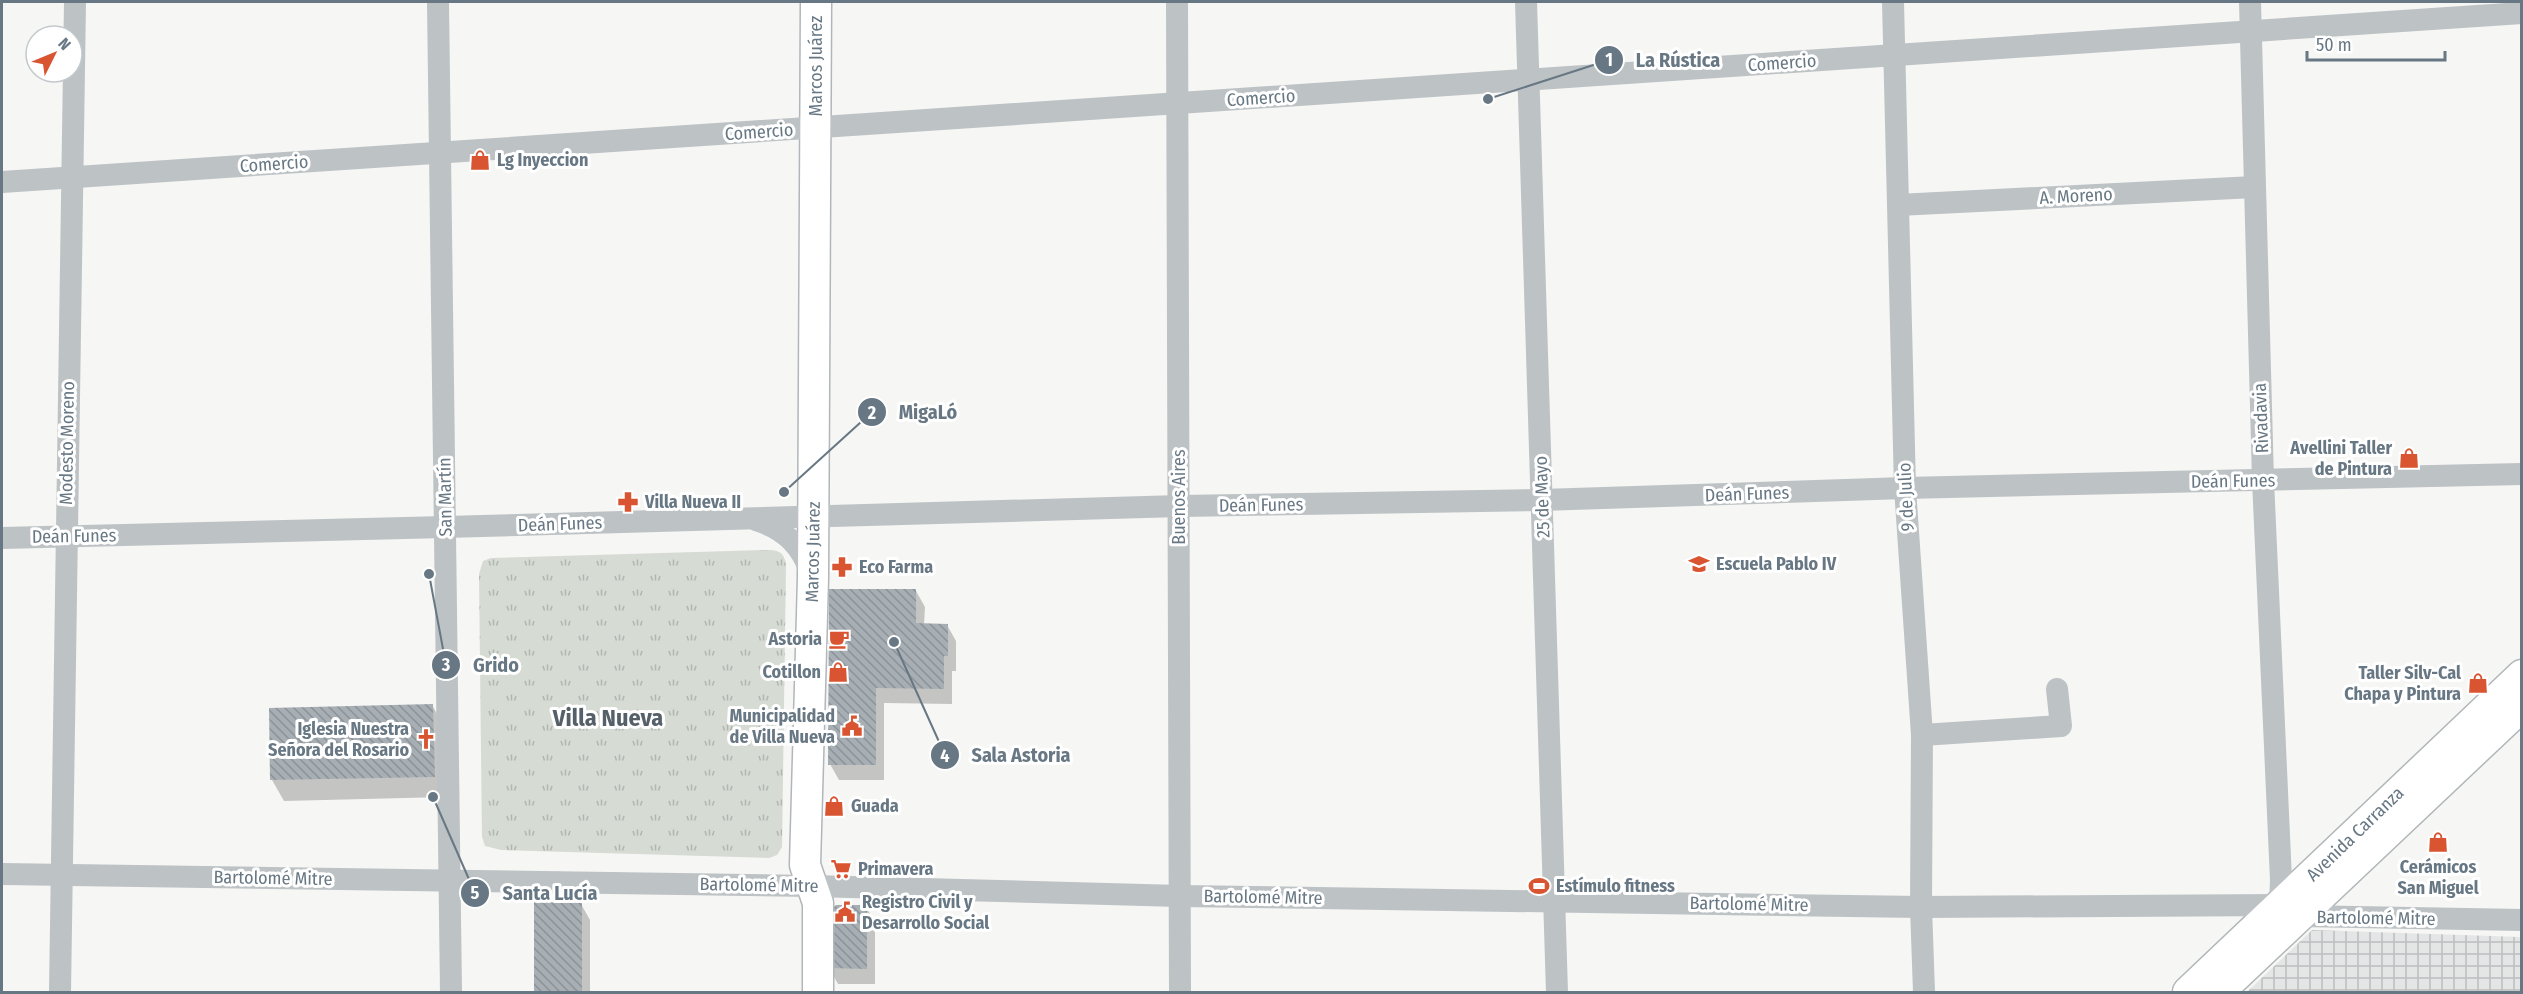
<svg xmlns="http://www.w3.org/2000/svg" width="2523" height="994" viewBox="0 0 2523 994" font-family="'Fira Sans Condensed',sans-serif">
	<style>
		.industrial { fill: url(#industrial-grid) }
		.park { fill: url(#park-tufts) }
		.shadow { fill: #0003 }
		.building { fill: url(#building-back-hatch) }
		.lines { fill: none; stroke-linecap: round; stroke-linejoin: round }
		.major-casing { stroke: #b1b6ba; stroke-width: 33 }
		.minor { stroke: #bdc2c5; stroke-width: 22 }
		.major { stroke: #fff; stroke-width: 30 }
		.labels { text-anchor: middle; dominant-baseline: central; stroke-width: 6; stroke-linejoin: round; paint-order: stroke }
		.street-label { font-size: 18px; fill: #677783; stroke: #fff }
		.poi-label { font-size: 18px; font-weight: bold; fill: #677783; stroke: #fff; text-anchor: start }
		.district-label { font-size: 24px; font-weight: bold; fill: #556068; stroke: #fff }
		.leader { fill: none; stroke: #677783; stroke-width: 2 }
		.callout-dot { fill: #677783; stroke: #fff; stroke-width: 2 }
		.mark-label { font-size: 18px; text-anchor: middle; font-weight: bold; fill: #fff }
		.callout-label { font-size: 20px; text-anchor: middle; font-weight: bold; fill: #677783; stroke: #fff; stroke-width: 6; stroke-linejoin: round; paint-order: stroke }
	</style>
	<defs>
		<pattern id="industrial-grid" width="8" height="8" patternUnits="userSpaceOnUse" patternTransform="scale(1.5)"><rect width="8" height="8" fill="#e4e5e5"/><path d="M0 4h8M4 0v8" fill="none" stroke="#bdbebf"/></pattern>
		<pattern id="park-tufts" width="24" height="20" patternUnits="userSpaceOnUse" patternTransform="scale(1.5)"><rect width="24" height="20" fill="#d6dbd3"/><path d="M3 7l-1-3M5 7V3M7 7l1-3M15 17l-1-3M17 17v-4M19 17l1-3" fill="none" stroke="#b1b6b1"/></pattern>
		<pattern id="building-back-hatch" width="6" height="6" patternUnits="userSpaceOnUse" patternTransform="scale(1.5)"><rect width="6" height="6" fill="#a7afb4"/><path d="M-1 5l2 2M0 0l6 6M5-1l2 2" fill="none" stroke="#8c9398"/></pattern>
	</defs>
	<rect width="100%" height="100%" fill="#f6f6f4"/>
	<path class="industrial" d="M2312,930L2521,937V992H2247Z"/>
	<path class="park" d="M766,550C779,550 784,552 786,565L782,847L777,855L769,858L501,850L485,846L482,837L479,574L483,561L491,558Z"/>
	<g class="shadow">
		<path d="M916,591L925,607L924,625H947L956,641V671H952V704L884,703V780H839L830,764Z"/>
		<path d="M432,705L444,726L446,797L284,801L272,780Z"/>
		<path d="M535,904H581L590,920V992H535Z"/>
		<path d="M866,907L875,922V984H838L829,968Z"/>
	</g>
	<g class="building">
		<path d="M829,589H916V623L948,624V656H944V689L876,688V765H828Z"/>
		<path d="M433,704L435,777L270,780L269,708Z"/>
		<path d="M534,902L582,903V992H534Z"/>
		<path d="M836,905H867V969L828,968V913Z"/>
	</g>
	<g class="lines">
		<g class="major-casing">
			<g id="major">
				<path d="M816,2L813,578L805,865L818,903V992"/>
				<path d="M2188,992L2522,675"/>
				<path d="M2219,992L2522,706"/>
			</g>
		</g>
		<g class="minor">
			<path d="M438,2L451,992"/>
			<path d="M1177,2L1180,992"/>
			<path d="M1526,2L1557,992"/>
			<path d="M1893,2L1905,488L1922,735L1921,907L1924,992"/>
			<path d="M2250,2L2263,480L2281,880L2280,905"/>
			<path d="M2,182L2522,13"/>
			<path d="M1898,205L2254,187"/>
			<path d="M756,520C785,529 802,546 811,574"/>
			<path d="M2,538L445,527L1180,506L1542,500L1905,488L2522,474"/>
			<path d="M1922,735L2061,726L2057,689"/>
			<path d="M2,874L812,886L1180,896L1921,907L2280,905L2300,916L2522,920"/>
			<path d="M60,992L75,2"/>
		</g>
		<use href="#major" class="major"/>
	</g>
	<defs>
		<g id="shop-bare" transform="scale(1.62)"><path d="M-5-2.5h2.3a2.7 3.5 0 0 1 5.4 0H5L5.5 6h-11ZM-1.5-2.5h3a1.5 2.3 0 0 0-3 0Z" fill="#d95531" stroke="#fff" stroke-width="2.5" paint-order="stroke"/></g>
		<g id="pharmacy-bare" transform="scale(1.62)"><path d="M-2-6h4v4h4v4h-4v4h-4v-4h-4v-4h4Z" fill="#d95531" stroke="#fff" stroke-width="2.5" paint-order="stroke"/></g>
		<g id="school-bare" transform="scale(1.62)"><path d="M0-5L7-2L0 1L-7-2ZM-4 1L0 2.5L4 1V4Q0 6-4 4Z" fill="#d95531" stroke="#fff" stroke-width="2.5" paint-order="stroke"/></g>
		<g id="cafe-bare" transform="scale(1.62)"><path d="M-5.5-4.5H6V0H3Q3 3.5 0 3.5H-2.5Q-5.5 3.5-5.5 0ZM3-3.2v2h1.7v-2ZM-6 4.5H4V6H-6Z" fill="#d95531" stroke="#fff" stroke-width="2.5" paint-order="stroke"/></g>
		<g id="civic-bare" transform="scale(1.62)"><path d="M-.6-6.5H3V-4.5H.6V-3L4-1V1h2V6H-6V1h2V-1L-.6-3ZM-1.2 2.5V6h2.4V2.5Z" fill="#d95531" stroke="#fff" stroke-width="2.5" paint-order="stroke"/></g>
		<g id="church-bare" transform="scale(1.62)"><path d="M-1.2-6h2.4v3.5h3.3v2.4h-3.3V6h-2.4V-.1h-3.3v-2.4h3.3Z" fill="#d95531" stroke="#fff" stroke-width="2.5" paint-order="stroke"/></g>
		<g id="supermarket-bare" transform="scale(1.62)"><path d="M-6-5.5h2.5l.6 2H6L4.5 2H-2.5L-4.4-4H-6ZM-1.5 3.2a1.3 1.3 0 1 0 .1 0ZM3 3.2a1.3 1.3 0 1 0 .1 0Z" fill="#d95531" stroke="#fff" stroke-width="2.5" paint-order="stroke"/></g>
		<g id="stadium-bare" transform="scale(1.62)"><path d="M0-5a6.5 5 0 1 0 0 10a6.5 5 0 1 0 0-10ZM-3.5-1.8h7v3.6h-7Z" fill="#d95531" stroke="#fff" stroke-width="2.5" paint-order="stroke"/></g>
	</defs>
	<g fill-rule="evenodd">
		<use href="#shop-bare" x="480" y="160"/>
		<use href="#shop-bare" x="2409" y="458"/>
		<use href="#pharmacy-bare" x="628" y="502"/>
		<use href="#school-bare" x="1699" y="564"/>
		<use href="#pharmacy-bare" x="842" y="567"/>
		<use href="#cafe-bare" x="839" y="639"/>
		<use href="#shop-bare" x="838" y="672"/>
		<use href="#shop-bare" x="2478" y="683"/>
		<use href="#civic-bare" x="852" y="726"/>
		<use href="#church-bare" x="426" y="739"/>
		<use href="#shop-bare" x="834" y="806"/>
		<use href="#shop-bare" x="2438" y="842"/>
		<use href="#supermarket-bare" x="841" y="869"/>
		<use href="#stadium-bare" x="1539" y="886"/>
		<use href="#civic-bare" x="845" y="912"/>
	</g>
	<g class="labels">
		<g class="street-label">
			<text transform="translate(1782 63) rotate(-4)">Comercio</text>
			<text transform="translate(816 66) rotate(-90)">Marcos Juárez</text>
			<text transform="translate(1261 98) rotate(-4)">Comercio</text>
			<text transform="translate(759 132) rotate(-4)">Comercio</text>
			<text transform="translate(274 164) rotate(-4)">Comercio</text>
			<text transform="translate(2076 196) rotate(-3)">A. Moreno</text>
			<text transform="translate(2261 418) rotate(-92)">Rivadavia</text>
			<text transform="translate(67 443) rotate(-89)">Modesto Moreno</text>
			<text transform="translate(2233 481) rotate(-1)">Deán Funes</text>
			<text transform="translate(1747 494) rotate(-2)">Deán Funes</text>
			<text transform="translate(445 497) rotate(-91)">San Martín</text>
			<text transform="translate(1179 497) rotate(-90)">Buenos Aires</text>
			<text transform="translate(1542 497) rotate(-92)">25 de Mayo</text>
			<text transform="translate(1906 497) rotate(-93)">9 de Julio</text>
			<text transform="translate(1261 505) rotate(-1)">Deán Funes</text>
			<text transform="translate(560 524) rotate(-2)">Deán Funes</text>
			<text transform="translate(74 536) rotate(-1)">Deán Funes</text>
			<text transform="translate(813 552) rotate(-89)">Marcos Juárez</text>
			<text transform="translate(2355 834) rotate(-44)">Avenida Carranza</text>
			<text transform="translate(273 878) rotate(1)">Bartolomé Mitre</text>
			<text transform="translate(759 885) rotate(1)">Bartolomé Mitre</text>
			<text transform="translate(1263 897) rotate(1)">Bartolomé Mitre</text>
			<text transform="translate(1749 904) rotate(1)">Bartolomé Mitre</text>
			<text transform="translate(2376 918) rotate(1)">Bartolomé Mitre</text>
		</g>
		<g class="poi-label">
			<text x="497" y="160">Lg Inyeccion</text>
			<text x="2392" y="448" text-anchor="end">Avellini Taller<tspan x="2392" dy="21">de Pintura</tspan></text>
			<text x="645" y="502">Villa Nueva II</text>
			<text x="1716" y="564">Escuela Pablo IV</text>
			<text x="859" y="567">Eco Farma</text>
			<text x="822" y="639" text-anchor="end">Astoria</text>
			<text x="821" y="672" text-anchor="end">Cotillon</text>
			<text x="2461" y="673" text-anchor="end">Taller Silv-Cal<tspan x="2461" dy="21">Chapa y Pintura</tspan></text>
			<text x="835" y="716" text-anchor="end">Municipalidad<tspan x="835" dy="21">de Villa Nueva</tspan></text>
			<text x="409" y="729" text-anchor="end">Iglesia Nuestra<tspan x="409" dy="21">Señora del Rosario</tspan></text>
			<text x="851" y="806">Guada</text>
			<text x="2438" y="867" text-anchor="middle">Cerámicos<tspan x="2438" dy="21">San Miguel</tspan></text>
			<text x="858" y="869">Primavera</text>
			<text x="1556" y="886">Estímulo fitness</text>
			<text x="862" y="902">Registro Civil y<tspan x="862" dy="21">Desarrollo Social</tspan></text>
		</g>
		<g class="district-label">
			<text x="608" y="718">Villa Nueva</text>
		</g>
	</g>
	<path class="leader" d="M1488 99L1609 60M784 492L872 412M429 574L446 665M894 642L945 755M433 797L475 893"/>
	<g class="callout-dot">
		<circle cx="1488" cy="99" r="6"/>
		<circle cx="784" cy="492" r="6"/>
		<circle cx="429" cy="574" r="6"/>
		<circle cx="894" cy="642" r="6"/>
		<circle cx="433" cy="797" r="6"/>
		<circle cx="1609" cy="60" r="15"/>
		<circle cx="872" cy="412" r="15"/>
		<circle cx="446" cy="665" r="15"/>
		<circle cx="945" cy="755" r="15"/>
		<circle cx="475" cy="893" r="15"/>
	</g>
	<g class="mark-label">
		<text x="1609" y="66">1</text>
		<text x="872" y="419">2</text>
		<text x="446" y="671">3</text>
		<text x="945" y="762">4</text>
		<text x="475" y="899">5</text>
	</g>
	<g class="callout-label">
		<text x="1678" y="67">La Rústica</text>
		<text x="928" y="419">MigaLó</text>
		<text x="496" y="672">Grido</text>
		<text x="1021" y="762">Sala Astoria</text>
		<text x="550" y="900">Santa Lucía</text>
	</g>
	<rect width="2523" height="994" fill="none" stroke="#677783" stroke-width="6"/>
	<g transform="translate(54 54) rotate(47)"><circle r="28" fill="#ffffff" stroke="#c2c9cd" stroke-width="1.5"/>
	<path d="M0-4.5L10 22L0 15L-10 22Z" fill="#d95531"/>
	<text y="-9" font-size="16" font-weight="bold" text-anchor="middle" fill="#677783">N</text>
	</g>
	<path d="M2307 51v9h138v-9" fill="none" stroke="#677783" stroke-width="3"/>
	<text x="2316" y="51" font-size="18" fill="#677783" stroke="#ffffff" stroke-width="4.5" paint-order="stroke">50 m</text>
</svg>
